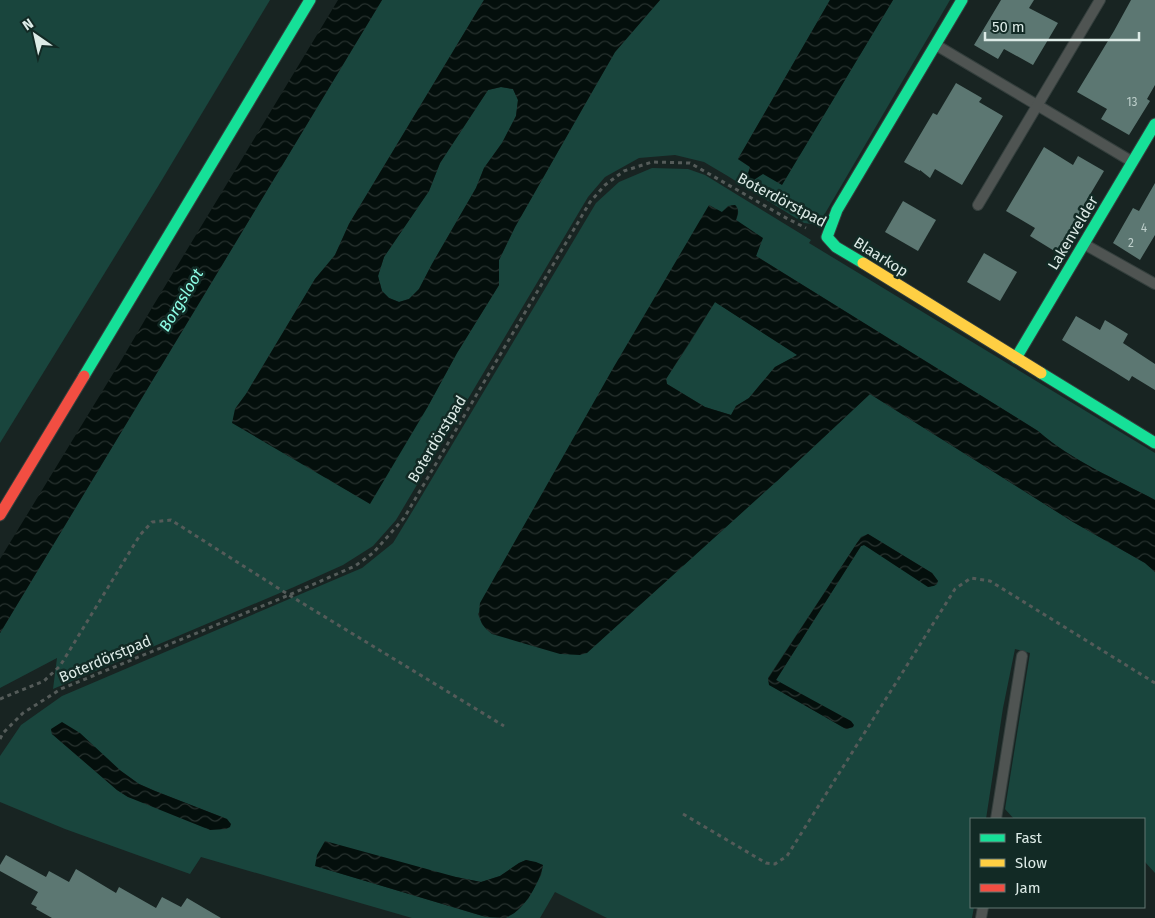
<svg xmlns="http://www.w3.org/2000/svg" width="1155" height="918" viewBox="0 0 1155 918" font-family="'Fira Sans',sans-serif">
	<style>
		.grass { fill: #19453d; fill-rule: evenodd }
		.water { fill: url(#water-waves); fill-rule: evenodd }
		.building { fill: #5c7772 }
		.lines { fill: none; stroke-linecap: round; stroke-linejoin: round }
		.lane-casing { stroke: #343f3d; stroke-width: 12 }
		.fast-casing { stroke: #343f3d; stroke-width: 13 }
		.slow-casing { stroke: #343f3d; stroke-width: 13 }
		.jam-casing { stroke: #343f3d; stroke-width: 13 }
		.path { stroke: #545b59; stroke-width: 3; stroke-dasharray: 4 4; stroke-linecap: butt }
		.lane { stroke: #4f5452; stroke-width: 10 }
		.fast { stroke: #16e098; stroke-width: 11 }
		.slow { stroke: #ffcf43; stroke-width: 11 }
		.jam { stroke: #f24e42; stroke-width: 11 }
		.labels { text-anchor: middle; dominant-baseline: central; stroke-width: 5; stroke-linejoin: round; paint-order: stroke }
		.number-label { font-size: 12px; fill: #bdceca }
		.street-label { font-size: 15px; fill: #ddebe7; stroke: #122a25 }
		.water-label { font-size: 16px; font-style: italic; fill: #8dfde6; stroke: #122a25 }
	</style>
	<defs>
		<pattern id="water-waves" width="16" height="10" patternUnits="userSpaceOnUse" patternTransform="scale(1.25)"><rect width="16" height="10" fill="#040f0c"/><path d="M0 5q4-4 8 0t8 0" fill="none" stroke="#28322f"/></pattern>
	</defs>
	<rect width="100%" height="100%" fill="#182422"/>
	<g class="grass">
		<path d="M0,0H270L157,188L0,443Z"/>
		<path d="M382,0H484L349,224L335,255L315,279L246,394L235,409L427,408L457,353L499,285V260L515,227L584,106L615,52L660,0H830L738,159L750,167L747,177L753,181L763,173L782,184L893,0H950L820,222L812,224L804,223L726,175L704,162L675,155L639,158L605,177L588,197L396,520L373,546L343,565L294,587L53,689L57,658L0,688V633Z"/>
		<path d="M501,87L513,89L518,100L516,116L502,143L484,168L476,188L432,264L419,289L409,299L399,302L389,298L382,291L378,276L384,257L429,191L440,163L488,90Z"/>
		<path d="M652,168L688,169L705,175L811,240L809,243L1155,453V500C1116,479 1072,461 1038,431L756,256L762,238L736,220C738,215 740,210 735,205L728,206L722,212L478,614L482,624L487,630L777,481L870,394L1073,522L1145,563L1155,572V873L1145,862L1144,863V819H1014L1005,809L1030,653L1015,649L1003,708L986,819H971V907H974L972,918H607L555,892L540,918H412L201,857L190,874L65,829L0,802V756L21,725L62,696L362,568L393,543L418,502L596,203L619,182ZM868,534L932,573L938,581L864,545L861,546L776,680L853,727L846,729L770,685L768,678L857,543L861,537ZM51,729L121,771L139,784L155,791L227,819L128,797L117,790L52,734ZM526,860L543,865L541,875L528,899L506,918L486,917L316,866L456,877L481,882L500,876L519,863Z"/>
		<path d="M715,302L798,355L775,367L749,398L736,406L731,415L705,407L667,384L666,379L689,344Z"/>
	</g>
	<g class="water">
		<path d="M338,0H382L0,633V559L122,359L153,306Z"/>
		<path d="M484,0H660L615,52L584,106L515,227L499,260V285L457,353L427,408L370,504L232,423L235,409L246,394L315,279L335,255L349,224ZM501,87L513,89L518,100L516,116L502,143L484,168L476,188L432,264L419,289L409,299L399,302L389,298L382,291L378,276L384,257L429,191L440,163L488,90Z"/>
		<path d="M830,0H893L782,185L763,174L752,181L749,180L747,177L750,167L738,159Z"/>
		<path d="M709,205L722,212C727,208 729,205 735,205C740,210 737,215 736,220L763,238L756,256L1038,431C1072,461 1116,479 1155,500V572L1145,563L1073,522L870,394L777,481L587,653L580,655L560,654L492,634C480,625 478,617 480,603L612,370ZM715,302L797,355L775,367L749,398L736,406L731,415L705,407L667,384L666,379Z"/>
		<path d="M868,534L932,573L938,581C937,586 934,586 928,587L864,545L861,546L776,680L851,721L854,725L853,727L846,729L769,685L768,679L857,543L861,538Z"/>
		<path d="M62,722L80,733L121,771L139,784L155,791L227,819L231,824L230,827L226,829L210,830L128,797L117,790L52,734L51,729Z"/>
		<path d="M325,841L456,877L481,882L500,876L519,863L526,860L536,862L543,865C540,882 524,911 507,917C501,918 493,917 486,917L315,866L317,855Z"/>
	</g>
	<g class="building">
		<path d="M1001,0H1034L1029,8L1058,23L1033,65L1004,49L998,59L974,45Z"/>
		<path d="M1131,0H1155V85L1147,99L1150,101L1129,135L1101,119L1107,109L1077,92L1114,31Z"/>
		<path d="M956,83L982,98L979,102L1003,116L962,185L935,169L930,178L920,170V171L904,162L933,113L937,115Z"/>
		<path d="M1044,147L1073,165L1078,156L1104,171L1085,203L1088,205L1068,238L1066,236L1056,252L1030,236L1035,228L1006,211Z"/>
		<path d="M1155,183V235L1140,260L1113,243L1133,208L1139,211Z"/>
		<path d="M903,201L936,220L918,251L885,232Z"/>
		<path d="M984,253L1017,272L1000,301L967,282Z"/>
		<path d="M1076,316L1100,330L1105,320L1128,334L1123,343L1155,364V390L1132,376L1129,381L1113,371L1062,340Z"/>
		<path d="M6,855L46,877L49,871L69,882L76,869L116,893L119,887L156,908L162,897L181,907L187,898L221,918H52L36,909L37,907L31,904L38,892L0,871V865Z"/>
	</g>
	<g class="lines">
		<g class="lane-casing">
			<g id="lane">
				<path d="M936,45L1131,161"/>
				<path d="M978,205L1100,0"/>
				<path d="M1084,244L1155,284"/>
				<path d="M996,819L1022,656"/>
				<path d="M981,918L983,907"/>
			</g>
		</g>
		<g class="fast-casing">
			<g id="fast">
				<path d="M863,263L836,247L827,237L837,210L962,0"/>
				<path d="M1016,358L1155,124"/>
				<path d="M1041,373L1155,443"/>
				<path d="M84,376L310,0"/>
			</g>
		</g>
		<g class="slow-casing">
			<path id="slow" d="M863,263L1041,373"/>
		</g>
		<g class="jam-casing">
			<path id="jam" d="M0,515L84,376"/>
		</g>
		<g class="path">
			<path d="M0,699L44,681L60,666L140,535L152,522L171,520L289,595L504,726"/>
			<path d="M0,739L3,733L23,713L61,689L289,595L355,566L373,553L404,518L590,202L605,185L624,171L652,162L690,163L788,219L806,228"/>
			<path d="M683,814L766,863L775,864L787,856L955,589L971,578L990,581L1155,683"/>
		</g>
		<use href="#lane" class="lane"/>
		<use href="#fast" class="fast"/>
		<use href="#slow" class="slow"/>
		<use href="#jam" class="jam"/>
	</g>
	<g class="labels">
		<g class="number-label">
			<text x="1132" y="102">13</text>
			<text x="1144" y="228">4</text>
			<text x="1131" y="243">2</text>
		</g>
		<g class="street-label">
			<text transform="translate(782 200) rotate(28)">Boterdörstpad</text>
			<text transform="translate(1073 233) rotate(-59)">Lakenvelder</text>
			<text transform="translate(881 257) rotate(32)">Blaarkop</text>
			<text transform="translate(437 439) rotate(-59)">Boterdörstpad</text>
			<text transform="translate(105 659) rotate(-23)">Boterdörstpad</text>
		</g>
		<g class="water-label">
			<text transform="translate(181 300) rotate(-59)">Borgsloot</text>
		</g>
	</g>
	<rect x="970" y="818" width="175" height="90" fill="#122a25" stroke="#637773"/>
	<rect x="980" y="834" width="25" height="8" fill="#16e098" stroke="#637773"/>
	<text x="1015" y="843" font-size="15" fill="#ddebe7">Fast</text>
	<rect x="980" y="859" width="25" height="8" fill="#ffcf43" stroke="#637773"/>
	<text x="1015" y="868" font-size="15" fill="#ddebe7">Slow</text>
	<rect x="980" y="884" width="25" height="8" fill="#f24e42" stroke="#637773"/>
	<text x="1015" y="893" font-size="15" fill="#ddebe7">Jam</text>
	<g transform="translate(35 35) rotate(326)" stroke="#122a25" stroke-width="4" paint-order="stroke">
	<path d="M0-4L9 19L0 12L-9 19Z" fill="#ddebe7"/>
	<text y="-8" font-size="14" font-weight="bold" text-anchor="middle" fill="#ddebe7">N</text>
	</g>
	<path d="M985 32v8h154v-8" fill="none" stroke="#ddebe7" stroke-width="2.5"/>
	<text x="992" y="32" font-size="15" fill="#ddebe7" stroke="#122a25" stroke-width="4" paint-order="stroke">50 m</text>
</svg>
